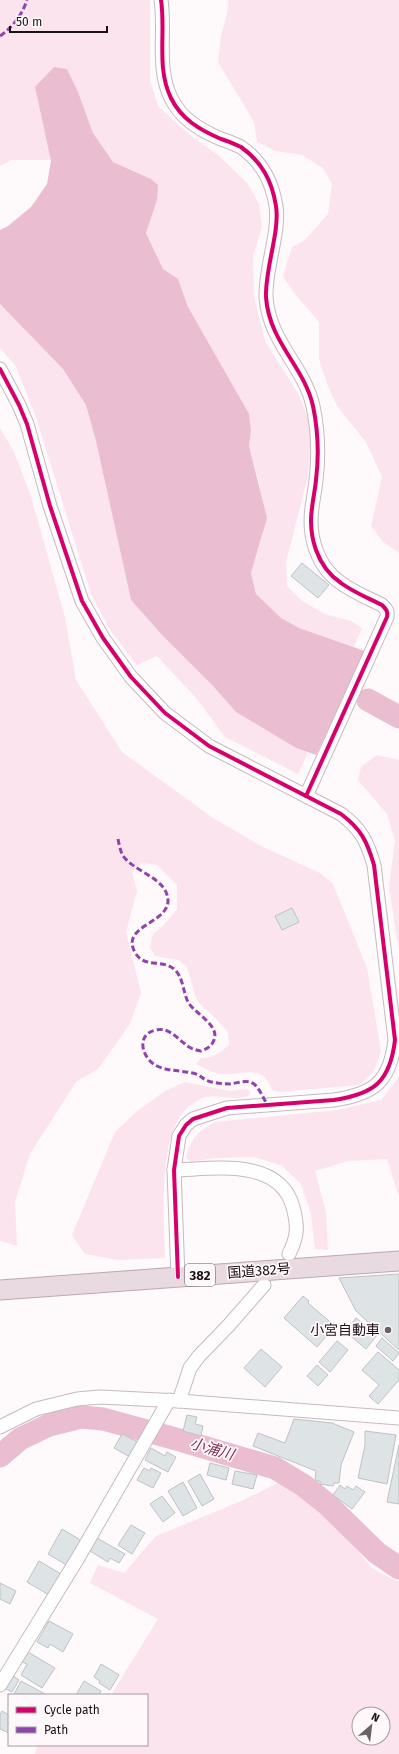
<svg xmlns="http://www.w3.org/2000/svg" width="399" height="1754" viewBox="0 0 399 1754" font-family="'Fira Sans','Noto Sans JP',sans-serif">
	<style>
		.green { fill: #fce4ee; fill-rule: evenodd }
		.water { fill: #eabdd0 }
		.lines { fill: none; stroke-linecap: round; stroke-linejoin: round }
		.river { stroke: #eabdd0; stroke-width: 23 }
		.building { fill: #dee3e5; stroke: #bdc3c5 }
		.minor-casing { stroke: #c4bbbf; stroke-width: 15 }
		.highway-casing { stroke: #bba9b2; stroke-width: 21 }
		.minor { stroke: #fffefe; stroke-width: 13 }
		.highway { stroke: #e9dae2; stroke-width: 19 }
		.quiet { stroke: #8e44ad; stroke-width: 3; stroke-dasharray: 6 3; stroke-linecap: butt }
		.cycleway-casing { stroke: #fff8fa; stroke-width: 6 }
		.cycleway { stroke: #d6006c; stroke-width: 4 }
		.poi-dot { fill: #6b6266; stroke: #fff8fa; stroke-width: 1.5 }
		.labels { text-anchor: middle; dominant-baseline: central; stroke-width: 3.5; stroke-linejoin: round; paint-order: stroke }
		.shield { fill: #fff8fa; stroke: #60565a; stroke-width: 1 }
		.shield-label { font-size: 13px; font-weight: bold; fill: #1c1015 }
		.street-label { font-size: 14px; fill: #1c1015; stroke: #fff8fa }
		.poi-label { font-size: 14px; fill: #1c1015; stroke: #fff8fa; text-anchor: end }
		.water-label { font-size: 15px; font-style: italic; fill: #7b3156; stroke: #fff8fa }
	</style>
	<rect width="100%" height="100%" fill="#fef9fb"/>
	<g class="green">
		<path d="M0,0H150V80L158,106L191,136L218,155L248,184L259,204L262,227L253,256L254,296L265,341L298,393L310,423V458L307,480L286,562L287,586L302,601L325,614L351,621L362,628L354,647L299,628L281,619L256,594L251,573L263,534L260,486L249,446L251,431L188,307L178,280L163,269L146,233L157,200L151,179L113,162L93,133L78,92L35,87L51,160H11L0,166Z"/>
		<path d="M228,0H399V553L383,542L371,526L382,477L366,442L337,406L327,384L319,359V322L295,294L283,276L292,247L305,240L328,214L332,184L323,168L302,155L276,151L257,142L254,122L218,62L221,36L227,14Z"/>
		<path d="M0,304L63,369L86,405L96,441L131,600L162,635L213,686L236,712L296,748L308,753L298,774L225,737L197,699L157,656L137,665L110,630L91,594L36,417L15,365L0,348Z"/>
		<path d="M0,428L14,452L31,496L65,617L76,680L122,752L213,818L261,846L320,873L333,884L367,968L381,1051L374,1071L359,1085L280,1092L272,1090C263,1063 243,1075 222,1074C214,1074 203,1067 196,1064L201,1058C214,1058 220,1053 229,1045L228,1032L215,1018L197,1001L187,967L178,960L155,956L150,947L153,934L164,925L177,909V885L157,865L142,863L132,872L137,891L126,932L141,993L130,1024L98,1069L76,1082L30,1154L15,1202L17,1246L0,1241Z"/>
		<path d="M377,755L399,760V951L389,887L395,841L387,814L358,780L361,767Z"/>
		<path d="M399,1077V1197L387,1159L348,1161L315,1171L326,1212L328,1250L315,1249L311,1214L301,1184L281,1165L253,1157L215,1158L191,1162L186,1158C191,1138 197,1132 215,1122L337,1110L381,1100Z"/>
		<path d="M185,1082L230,1091L243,1089L249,1090L250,1095C234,1102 221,1094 205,1097C201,1098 197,1101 194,1103C155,1125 165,1218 165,1258L118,1260L85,1254L72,1235L115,1132L136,1112L165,1091Z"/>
		<path d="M280,1482L296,1491L332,1520L372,1568L396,1581H399V1754H35L38,1745H147V1695H111L158,1619L90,1583L98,1565L124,1573L156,1536L239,1502ZM359,1714H383V1738H359Z"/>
	</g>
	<path class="water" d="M54,67L67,69L78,92L93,133L113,162L151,179L158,185L157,200L146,233L163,269L178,279L188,307L249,414L251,431L249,446L267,518L251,573L256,594L281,618L299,628L365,651L316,755L296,748L236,712L213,686L162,635L131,600L96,441L86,405L63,369L0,304V230L8,226L31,207L47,184L51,161L35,87Z"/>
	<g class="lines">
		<g class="river">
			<path d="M368,700L399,717"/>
			<path d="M0,1456L20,1439L49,1425L81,1417L103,1419L176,1439L275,1468L303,1485L327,1504L377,1553L399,1568"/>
		</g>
	</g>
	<g class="building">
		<path d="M302,563L329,585L318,598L291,576Z"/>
		<path d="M292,908L299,922L282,930L275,916Z"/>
		<path d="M399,1274V1350L356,1311L339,1278Z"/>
		<path d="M303,1296L309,1301L308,1303L335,1326L317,1347L284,1318Z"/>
		<path d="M356,1318L377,1335L366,1349L345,1331Z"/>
		<path d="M382,1338L399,1353L393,1361L376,1346Z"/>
		<path d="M337,1341L348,1350L330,1372L319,1362Z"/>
		<path d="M261,1349L282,1367L265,1387L244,1368Z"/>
		<path d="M378,1352L399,1370V1380L378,1404L369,1396L379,1385L362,1370Z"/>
		<path d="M317,1365L328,1375L318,1386L307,1376Z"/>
		<path d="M187,1415L197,1417L195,1424L203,1426L201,1436L183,1431Z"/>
		<path d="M294,1419L332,1423L354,1432L341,1465L339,1483H334L333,1486L320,1484V1481H315L316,1471L253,1446L258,1433L285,1443Z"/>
		<path d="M365,1431L396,1435L387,1484L358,1478L365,1445Z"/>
		<path d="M122,1434L138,1442L130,1457L114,1448Z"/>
		<path d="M399,1445V1504L387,1502Z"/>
		<path d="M151,1448L165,1456L167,1452L176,1457L168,1472L145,1460Z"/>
		<path d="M210,1463L229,1468L226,1480L207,1475Z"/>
		<path d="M144,1468L150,1471L151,1468L161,1473L153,1488L137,1480Z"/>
		<path d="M235,1471L257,1475L253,1489L232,1484Z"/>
		<path d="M200,1474L214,1499L202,1506L188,1481Z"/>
		<path d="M183,1482L197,1508L183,1516L168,1491Z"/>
		<path d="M340,1485L345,1489L347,1486L353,1490L356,1486L365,1492L352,1509L333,1495Z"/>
		<path d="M162,1496L175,1513L163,1522L150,1504Z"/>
		<path d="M131,1525L145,1533L132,1554L118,1545Z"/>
		<path d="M62,1529L82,1541L68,1566L48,1554Z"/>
		<path d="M97,1538L125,1554L119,1563L110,1558L108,1562L90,1551Z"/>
		<path d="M39,1561L61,1574L49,1595L27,1582Z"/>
		<path d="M0,1583L16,1591L10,1604L0,1599Z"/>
		<path d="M49,1621L73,1634L63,1652L50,1644L48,1648L37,1642Z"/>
		<path d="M28,1652L55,1668L42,1688L21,1675L27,1664L22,1662Z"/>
		<path d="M101,1664L119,1675L110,1690L99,1683L100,1681L94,1677Z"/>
		<path d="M12,1675L19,1680L12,1692L4,1688Z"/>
		<path d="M21,1681L45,1694V1695L14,1694Z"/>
		<path d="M84,1681L101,1691L99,1695H76Z"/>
		<path d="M2,1711L9,1715V1733L0,1729V1715Z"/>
	</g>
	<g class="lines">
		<g class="minor-casing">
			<g id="minor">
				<path d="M161,0C166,32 156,68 171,98C181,119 200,130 221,139C228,141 235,144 241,147C262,162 272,181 276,206C280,232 265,268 266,297C269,342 304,366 313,406C318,430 319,456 316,480C315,490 313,499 312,508C308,536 317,567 341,583C353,592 368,598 382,605C386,609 388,611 387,617L306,796"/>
				<path d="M0,369L19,405L27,424L50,506L82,601L103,638L131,677L165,713L209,746L341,814C361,829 367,841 374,865L395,1040C390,1082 374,1094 334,1100L227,1108L193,1119L186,1125L179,1136L174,1170L178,1277"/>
				<path d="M174,1170C213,1169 279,1157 293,1207C298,1226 298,1236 289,1254"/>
				<path d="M179,1401L190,1368L199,1356L229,1325L264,1285"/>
				<path d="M0,1427L36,1409L77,1399L100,1397L179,1401L399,1418"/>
				<path d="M0,1685L78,1558L169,1400"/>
			</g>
		</g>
		<g class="highway-casing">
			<path id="highway" d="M0,1290L399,1261"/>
		</g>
		<use href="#minor" class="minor"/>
		<use href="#highway" class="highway"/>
		<g class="quiet">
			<path d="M0,36C13,27 22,15 27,0"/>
			<path d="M118,839C119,844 120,849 122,854C130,869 159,876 166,892C180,924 116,923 136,954C145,968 162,959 174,969C183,976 183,992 188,1002C195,1014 220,1025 214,1040C212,1046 207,1049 201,1051C195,1050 189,1048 185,1044C176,1037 168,1027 156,1030C135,1034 142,1059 157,1066C170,1072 183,1070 196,1074C200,1075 202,1078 206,1080C212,1083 223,1084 230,1084C238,1083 247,1079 254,1084C260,1089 263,1098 267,1104"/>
		</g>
		<g class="cycleway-casing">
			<g id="cycleway">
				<path d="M161,0C166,32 156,68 171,98C181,119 200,130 221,139C228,141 235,144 241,147C262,162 272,181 276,206C280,232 265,268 266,297C269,342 304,366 313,406C318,430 319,456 316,480C315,490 313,499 312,508C308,536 317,567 341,583C353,592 368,598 382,605C386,609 388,611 387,617L306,796"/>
				<path d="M0,369L19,405L27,424L50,506L82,601L103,638L131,677L165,713L209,746L341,814C361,829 367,841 374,865L395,1040C390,1082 374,1094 334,1100L227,1108L193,1119L186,1125L179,1136L174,1170L178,1277"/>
			</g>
		</g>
		<use href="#cycleway" class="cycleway"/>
	</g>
	<circle class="poi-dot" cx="388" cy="1330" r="4"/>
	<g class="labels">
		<rect class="shield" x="185" y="1264" width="30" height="22" rx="3"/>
		<g class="shield-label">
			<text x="200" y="1275">382</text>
		</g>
		<g class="street-label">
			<text transform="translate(259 1271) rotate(-4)">国道382号</text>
		</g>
		<g class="poi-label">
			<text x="380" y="1330">小宮自動車</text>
		</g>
		<g class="water-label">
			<text transform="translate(212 1449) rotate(16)">小浦川</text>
		</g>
	</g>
	<rect x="8" y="1694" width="140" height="52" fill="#fff8fa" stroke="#a49b9e"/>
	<rect x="16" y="1707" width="20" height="6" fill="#d6006c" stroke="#a49b9e"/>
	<text x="44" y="1714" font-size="12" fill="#1c1015">Cycle path</text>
	<rect x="16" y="1727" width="20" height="6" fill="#8e44ad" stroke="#a49b9e"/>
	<text x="44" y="1734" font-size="12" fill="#1c1015">Path</text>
	<g transform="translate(371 1726) rotate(28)"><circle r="19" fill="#fff8fa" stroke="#a49b9e"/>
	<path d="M0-3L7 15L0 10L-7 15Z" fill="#6b6266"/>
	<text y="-6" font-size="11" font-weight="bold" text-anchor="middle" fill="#1c1015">N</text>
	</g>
	<path d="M10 26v6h97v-6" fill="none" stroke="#1c1015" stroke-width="2"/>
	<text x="16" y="26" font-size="12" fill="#1c1015" stroke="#fff8fa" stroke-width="3" paint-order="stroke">50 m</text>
</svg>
